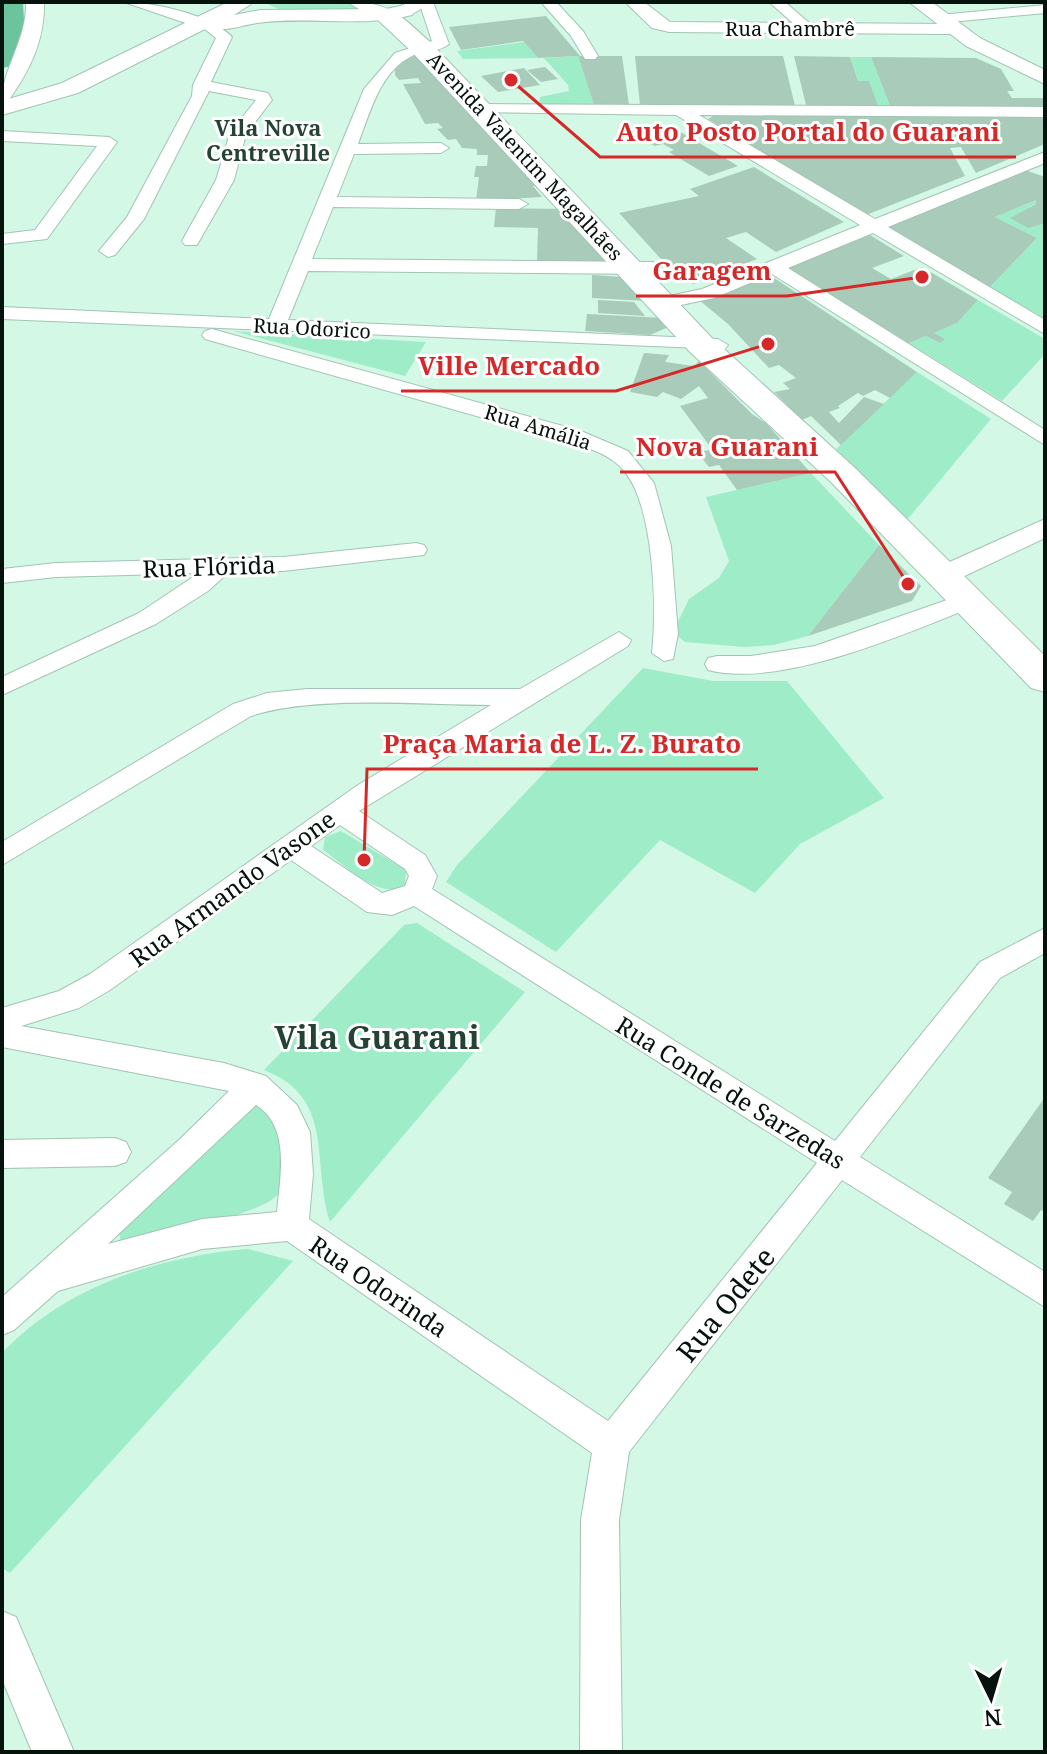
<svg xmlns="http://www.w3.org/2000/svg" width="1047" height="1754" viewBox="0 0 1047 1754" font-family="'Noto Serif',serif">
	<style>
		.green { fill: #9fecc8 }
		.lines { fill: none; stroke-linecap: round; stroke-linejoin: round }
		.river { fill: #6bc49d; fill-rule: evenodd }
		.building { fill: #a9ccba }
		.minor-casing { stroke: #a1c4b3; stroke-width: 2 }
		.tertiary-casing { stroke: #a1c4b3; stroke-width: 2 }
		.secondary-casing { stroke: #a1c4b3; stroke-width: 2 }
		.primary-casing { stroke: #a1c4b3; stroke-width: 2 }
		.minor { fill: #fff; fill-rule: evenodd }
		.tertiary { fill: #fff; fill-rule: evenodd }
		.secondary { fill: #fff; fill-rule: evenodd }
		.primary { fill: #fff; fill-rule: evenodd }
		.labels { text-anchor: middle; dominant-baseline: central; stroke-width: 6; stroke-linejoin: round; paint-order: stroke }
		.far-street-label { font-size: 20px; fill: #06120c; stroke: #fff }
		.far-neighbourhood-label { font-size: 22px; font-weight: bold; fill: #254335; stroke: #fff }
		.street-label { font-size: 24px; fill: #06120c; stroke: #fff }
		.near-street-label { font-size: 28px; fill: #06120c; stroke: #fff }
		.district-label { font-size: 32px; font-weight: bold; fill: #254335; stroke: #fff }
		.leader { fill: none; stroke: #d62828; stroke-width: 3 }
		.callout-dot { fill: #d62828; stroke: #fff; stroke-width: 3 }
		.callout-label { font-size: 26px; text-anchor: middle; font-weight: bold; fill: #d62828; stroke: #fff; stroke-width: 6; stroke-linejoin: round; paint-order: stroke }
	</style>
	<rect width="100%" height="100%" fill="#d4f8e6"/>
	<g class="green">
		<path d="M263,2H352L360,9L283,11Z"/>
		<path d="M524,42L538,58L463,59L457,51Z"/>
		<path d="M578,56L594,105L539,104L540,97L569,91L568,85L544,58Z"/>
		<path d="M850,57H871L890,106H878L858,81Z"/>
		<path d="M1036,200V204L1029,207L1045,223V319L989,288L1037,238L995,217Z"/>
		<path d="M978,300L1045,339V354L1002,401L909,343L926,336L940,343L944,339L933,333L957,323Z"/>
		<path d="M233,331L426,342L405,376Z"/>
		<path d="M917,372L991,419L907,520L836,449Z"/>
		<path d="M811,473L879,545L808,636L774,645L744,647L685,642L673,632L689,599L719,578L729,561L706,497Z"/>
		<path d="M643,668L713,681H787L884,798L800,844L755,893L660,840L556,952L446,882L457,865Z"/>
		<path d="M341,831L406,870L405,885C380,902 344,864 323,850L325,837Z"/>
		<path d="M417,923L525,992L330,1222C311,1162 336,1098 264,1070L404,925Z"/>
		<path d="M258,1104C274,1117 279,1132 284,1151C287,1164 287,1182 279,1193C265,1215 157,1234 128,1242L120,1240L119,1227L239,1109Z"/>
		<path d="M248,1249L293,1261L10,1573L2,1568V1353C64,1287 159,1256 248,1249Z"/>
	</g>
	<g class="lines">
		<path class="river" d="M2,2H23L25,38L12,66L2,68Z"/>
	</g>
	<g class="building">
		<path d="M546,16L580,56H622L629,105H594L578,56L538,58L523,41L461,50L449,27Z"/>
		<path d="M415,56L542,184L533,186L542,197L476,201L479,177H474L476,166H487L488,155H477V149L462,148L456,139L448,140L437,129L443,128L438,123L425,124L403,84L421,83L418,78L399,80L395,75V66L403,58Z"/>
		<path d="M635,56H783L795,106L640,105Z"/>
		<path d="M794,56L850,57L858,81H869L878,106L806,105Z"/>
		<path d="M871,57L976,58L1001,69L1014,91H1007L1012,98H1045V106H890Z"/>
		<path d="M545,67L558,79L541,82L527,70Z"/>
		<path d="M524,68L540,85L498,92L481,76Z"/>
		<path d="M715,115L1045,116V144L976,173L961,147L950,148L965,176L866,215L708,119Z"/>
		<path d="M679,131L738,166L709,176L669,152L674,150L663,144L655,146L646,142Z"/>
		<path d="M754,167L844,222L776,252L746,232L726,238L757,259L693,284L661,259L619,213L699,196L690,189Z"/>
		<path d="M1022,169L1045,177V223L1028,228L1010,218L1036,204V200L995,217L1037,238L989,288L889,229L888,226Z"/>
		<path d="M496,208L566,209L613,261H537L538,228L494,227Z"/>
		<path d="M870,235L904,256L872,268L891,279L922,267L978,300L957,323L934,333L945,339L940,343L926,336L909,343L784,267Z"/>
		<path d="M768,274L917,372L890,398L875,390L863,396L858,393L838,406L840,408L829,412L839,423L864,397L884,404L841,445L811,416L802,420L774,392L790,389L783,383L796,378L779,365L769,368L728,324L699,300Z"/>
		<path d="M592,275L622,277L647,301L592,298Z"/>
		<path d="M598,300L634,302L645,316L598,313Z"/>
		<path d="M587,314L664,318L671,326L650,335L585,331Z"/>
		<path d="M644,353L669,355L665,362L694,366L699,361L752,414L766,423L811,473L737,490L719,465L709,467L698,453L712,449L680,406L708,398L699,386L681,399L663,392L657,397L630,392Z"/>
		<path d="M879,545L921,586L912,601L808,636Z"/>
		<path d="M1045,1097V1212L1041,1210L1033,1221L1004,1204L1012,1192L988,1178Z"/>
	</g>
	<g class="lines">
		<g class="minor-casing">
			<g id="minor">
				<path d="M124,2C153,2 212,15 232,37L211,82L268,93L272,100L246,134L234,180L197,245H185L182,241L216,180L230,133L256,100L209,91L144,219L115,255L108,257L99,251L127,217L192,96L193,85L216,38L206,30Z"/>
				<path d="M419,2H433L449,44C440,52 425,50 414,55C380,70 370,113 358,144L441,143L449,148L441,153L354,154L337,197L519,199L528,204L519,209L333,207L312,259L653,262L662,268L653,274L308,271L288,320L718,339L728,345L725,349L2,319V307L269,319L364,89L395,53L432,41Z"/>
				<path d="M541,2H556L583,31L598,56L595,59H585L571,36Z"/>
				<path d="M769,2H785L815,28L802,31Z"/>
				<path d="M1045,5V13L940,23L933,19L940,15Z"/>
				<path d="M482,104L1045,107V117L699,115L875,219L1045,152V163L888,227L1045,320V334L873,233L788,268L1045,430V445L772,274L714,298L662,309L652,303L655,299L702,289L860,225L676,115L476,112V106Z"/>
				<path d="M2,131L109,137L117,142L47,239L2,244V234L35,230L97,146L2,141Z"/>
				<path d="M212,329L581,431L628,451L654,483L671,546L678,634L673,659L664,661L652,653C657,608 654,508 625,472C611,454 586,447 565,441L205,339L202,335L205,331Z"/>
				<path d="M416,543L424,545L427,550L424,555L283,571L228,573L208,591L156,624L2,695V677L139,613L199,573L56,577L2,583V569L56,563L283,557Z"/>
				<path d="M967,593L979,601L975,606C907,633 781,689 708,670L705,664L708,658L717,656H751L815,646Z"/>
				<path d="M619,632L631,640L628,646L359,811L425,855L437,876L432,889L835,1141L980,962L1045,928V953L1000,978L860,1157L1045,1272V1307L842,1180L629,1452L619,1520L622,1752H580L581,1520L592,1453L287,1241L202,1249L58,1291L14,1330L2,1335V1297L179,1140L229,1091L2,1047V1008L59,991L90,974L358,785L491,705C422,705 315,695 251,716L2,865V842L233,704L267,693L307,689H520ZM340,825L405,869L409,876L405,886L382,893L311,846ZM291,860L367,912L392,915L414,906L817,1163L608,1421L309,1219L313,1174L310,1132L297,1105L266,1076L224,1063L21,1026L79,1008L110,990ZM256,1105C291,1127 280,1176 277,1212L202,1219L108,1244Z"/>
				<path d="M115,1138L126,1142L131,1152L126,1162L115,1166L2,1168V1140Z"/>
				<path d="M2,1611L16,1617L74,1752H32L2,1679Z"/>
			</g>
		</g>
		<g class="tertiary-casing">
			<g id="tertiary">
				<path d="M26,2H44C45,40 30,70 9,100L2,102C2,67 27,41 26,2Z"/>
				<path d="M409,2H432L411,15H399V7Z"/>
				<path d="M625,2H644L670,22L954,24L963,29L954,34L669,32L652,28Z"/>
				<path d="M1045,519V538L954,581H934L930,575L934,569Z"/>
			</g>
		</g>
		<g class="secondary-casing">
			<g id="secondary">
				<path d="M228,2H254L234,15L260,10L386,9L405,5L415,11L412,15C361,28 309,16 257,23C242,25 223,33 209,27L78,93L2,115V101L62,83Z"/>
				<path d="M909,2H932L980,38L1045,70V84L966,46Z"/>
			</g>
		</g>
		<g class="primary-casing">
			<path id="primary" d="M347,2C390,2 399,14 430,42L712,338L855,468L1045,656V692L1031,688L831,482L690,352L412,52L378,20Z"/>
		</g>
		<use href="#minor" class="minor"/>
		<use href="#tertiary" class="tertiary"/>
		<use href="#secondary" class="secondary"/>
		<use href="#primary" class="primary"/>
	</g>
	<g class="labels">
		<g class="far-street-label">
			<text x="790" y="28">Rua Chambrê</text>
			<text transform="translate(525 156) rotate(47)">Avenida Valentim Magalhães</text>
			<text transform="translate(312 328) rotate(3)">Rua Odorico</text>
			<text transform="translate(538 427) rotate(17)">Rua Amália</text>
		</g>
		<g class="far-neighbourhood-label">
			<text x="268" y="127">Vila Nova<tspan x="268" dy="25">Centreville</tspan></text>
		</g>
		<g class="street-label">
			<text transform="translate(209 566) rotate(-2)">Rua Flórida</text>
			<text transform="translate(232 888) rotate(-36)">Rua Armando Vasone</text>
			<text transform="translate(731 1092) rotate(32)">Rua Conde de Sarzedas</text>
			<text transform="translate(379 1286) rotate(34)">Rua Odorinda</text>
		</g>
		<g class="near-street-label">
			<text transform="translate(725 1304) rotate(-51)">Rua Odete</text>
		</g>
		<g class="district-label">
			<text x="377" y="1036">Vila Guarani</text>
		</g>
	</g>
	<path class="leader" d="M511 80L600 157H1016M922 277L787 296H636M768 344L616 391H401M908 584L835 472H620M364 860L367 769H758"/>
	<g class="callout-dot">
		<circle cx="511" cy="80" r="8"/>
		<circle cx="922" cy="277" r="8"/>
		<circle cx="768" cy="344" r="8"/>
		<circle cx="908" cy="584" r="8"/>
		<circle cx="364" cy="860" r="8"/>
	</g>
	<g class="callout-label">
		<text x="808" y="141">Auto Posto Portal do Guarani</text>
		<text x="712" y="280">Garagem</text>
		<text x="509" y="375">Ville Mercado</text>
		<text x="727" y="456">Nova Guarani</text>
		<text x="562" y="753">Praça Maria de L. Z. Burato</text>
	</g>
	<rect width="1047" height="1754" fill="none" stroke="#06120c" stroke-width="8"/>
	<g transform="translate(991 1698) rotate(175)" stroke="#ffffff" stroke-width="6" paint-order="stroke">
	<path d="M0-6L14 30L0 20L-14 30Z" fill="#06120c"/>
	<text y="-12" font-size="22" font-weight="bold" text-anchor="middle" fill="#06120c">N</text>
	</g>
</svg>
